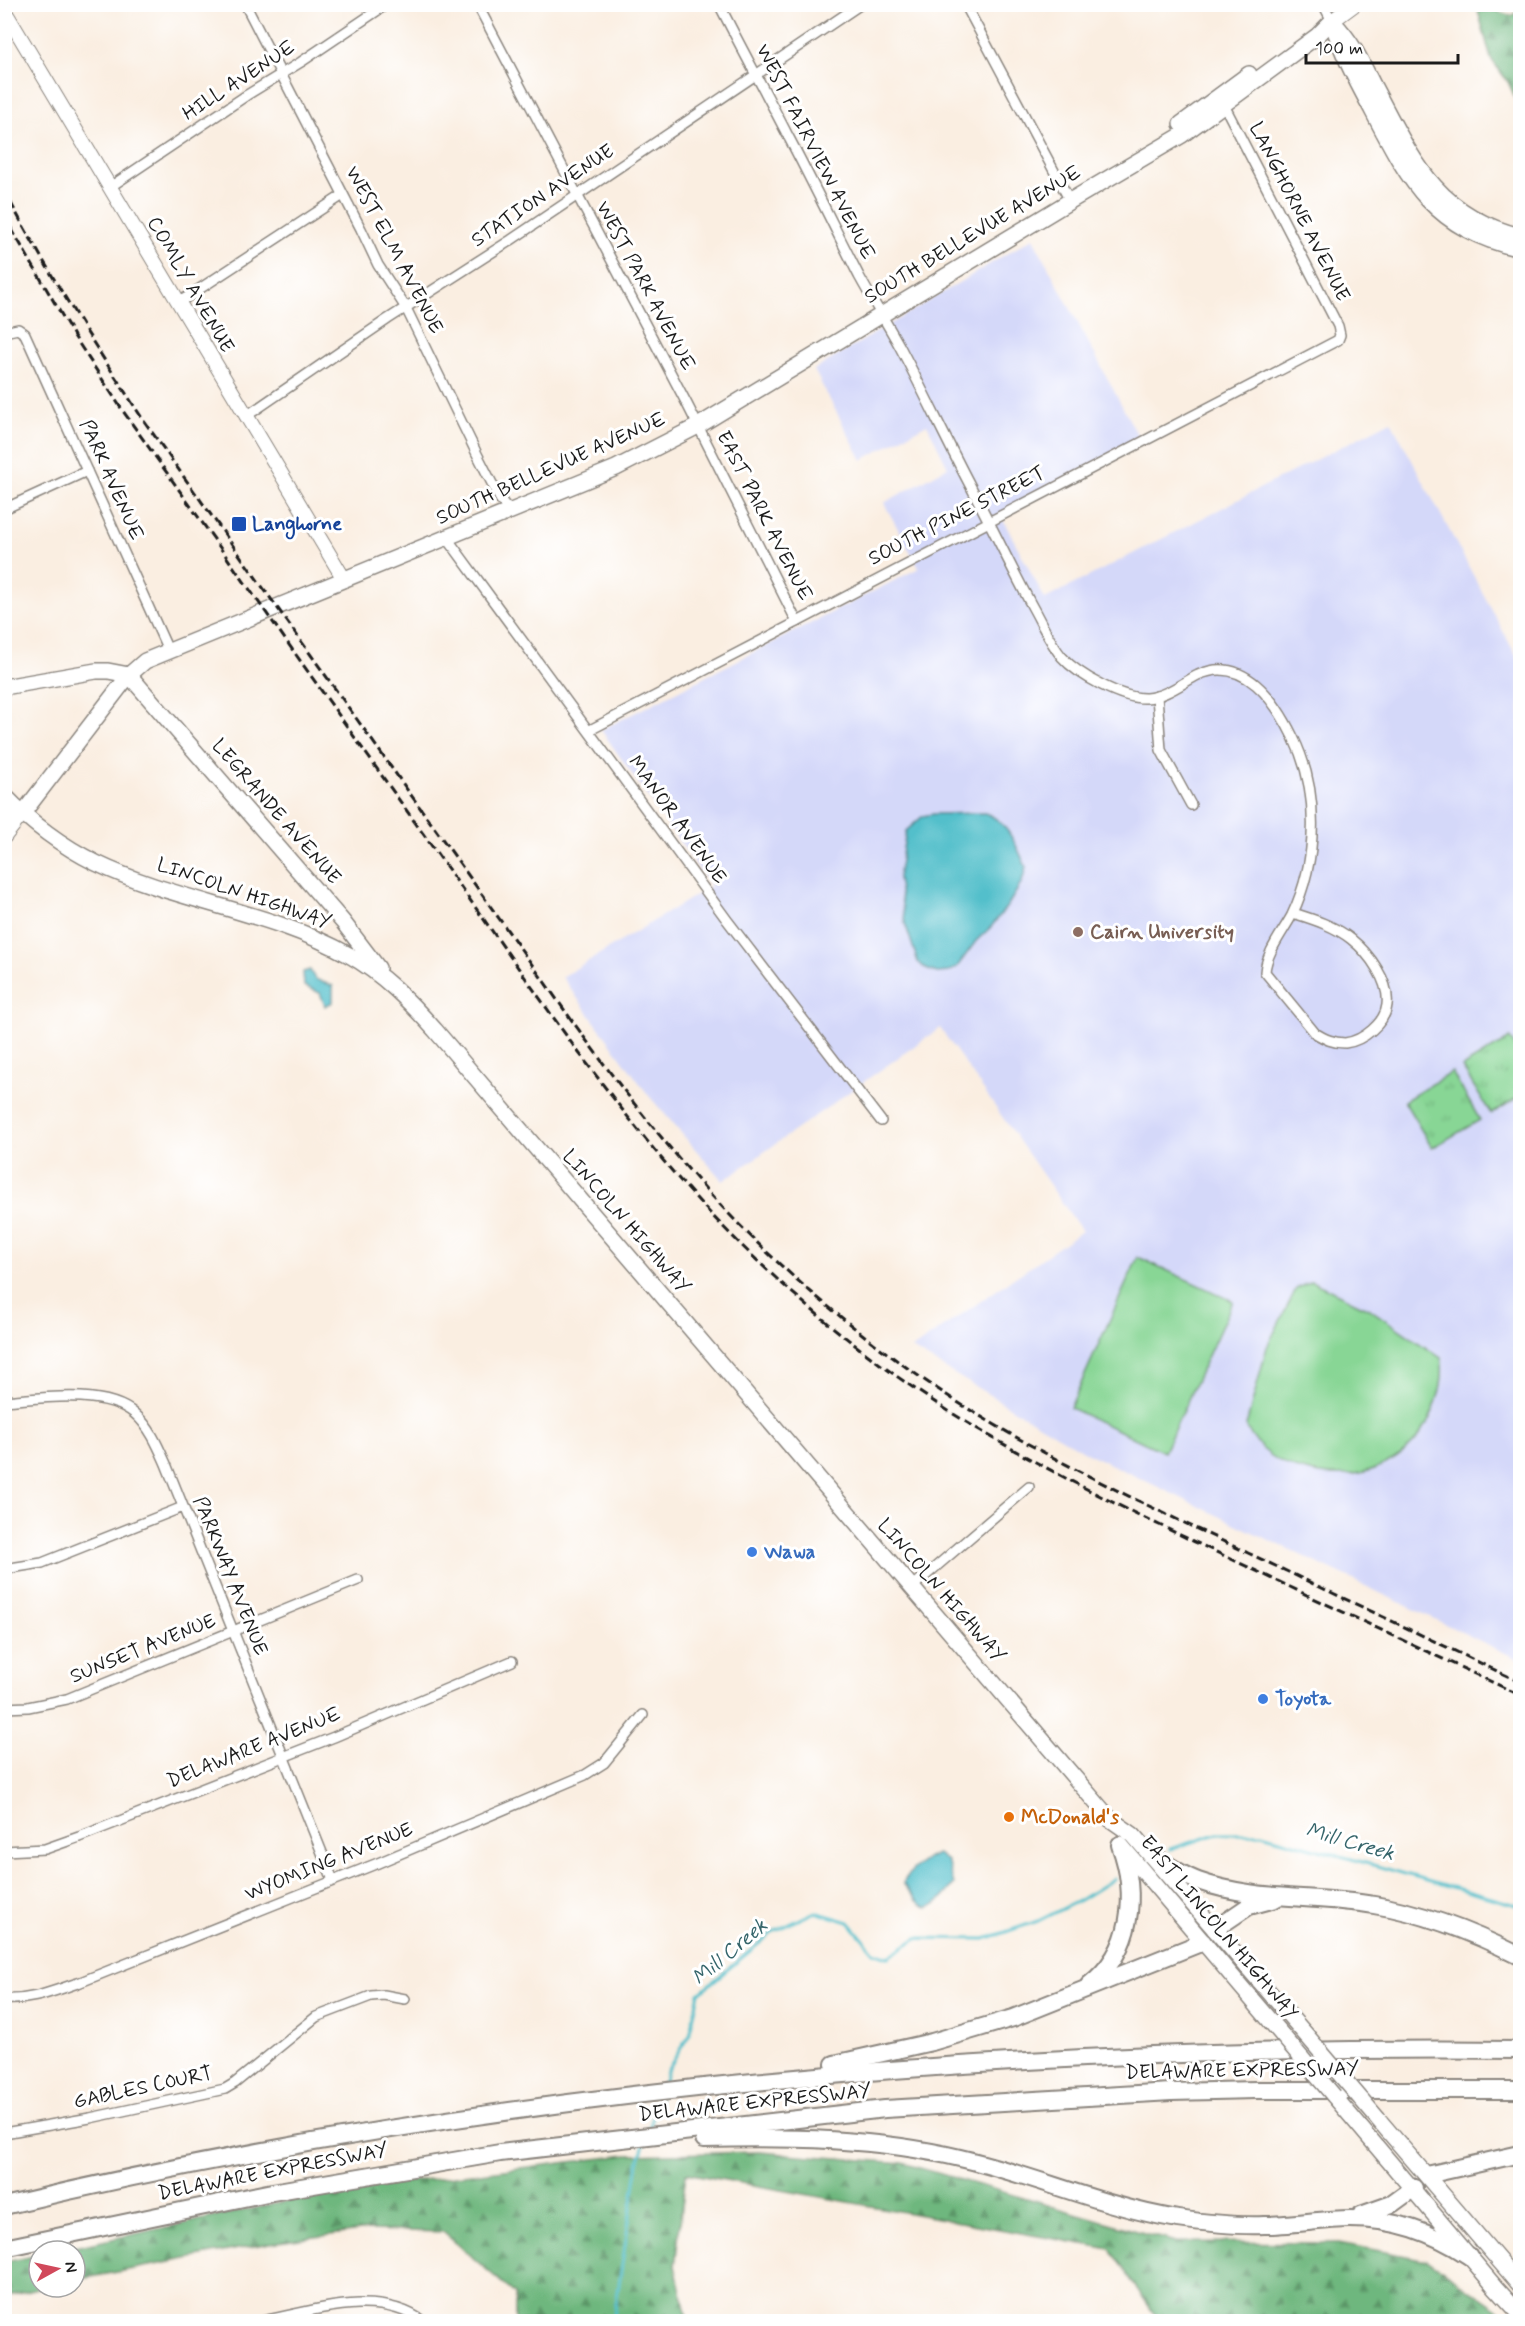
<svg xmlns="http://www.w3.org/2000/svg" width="1525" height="2326" viewBox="0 0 1525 2326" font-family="Mynerve,sans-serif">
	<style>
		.built { fill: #d4d8f9 }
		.grass { fill: #88d695; stroke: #527958; stroke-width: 1.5 }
		.forest { fill: url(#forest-firs); stroke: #456a4d; stroke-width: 1.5 }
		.park { fill: url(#park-tufts); stroke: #527958; stroke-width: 1.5 }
		.water { fill: #53bfcb; stroke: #386e74; stroke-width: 1.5 }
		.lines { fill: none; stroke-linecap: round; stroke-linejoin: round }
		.stream { stroke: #53bfcb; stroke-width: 3 }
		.street-casing { stroke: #8b857e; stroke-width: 12 }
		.secondary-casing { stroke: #8b857e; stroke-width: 16 }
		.primary-casing { stroke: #8b857e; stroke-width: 18 }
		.highway-casing { stroke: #8b857e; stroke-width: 20 }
		.street { stroke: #fff; stroke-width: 9 }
		.secondary { stroke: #fff; stroke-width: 14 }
		.primary { stroke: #fff; stroke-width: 15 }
		.highway { stroke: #fff; stroke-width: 16 }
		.rail { stroke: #1c1c1c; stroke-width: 3; stroke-dasharray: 9 4.5; stroke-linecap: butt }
		.primary-bridge-casing { stroke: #8b857e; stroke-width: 18; stroke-linecap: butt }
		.primary-bridge { stroke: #fff; stroke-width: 15 }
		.transit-dot { fill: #1a4fb4; stroke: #fff; stroke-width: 2 }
		.education-dot { fill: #8d6e63; stroke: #fff; stroke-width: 2 }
		.shop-dot { fill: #3f7fe0; stroke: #fff; stroke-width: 2 }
		.food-dot { fill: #e8710a; stroke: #fff; stroke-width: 2 }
		.labels { text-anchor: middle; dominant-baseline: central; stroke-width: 6; stroke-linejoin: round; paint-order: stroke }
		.street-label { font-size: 20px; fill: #1c1c1c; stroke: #fff }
		.transit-label { font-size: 20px; font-weight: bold; fill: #164399; stroke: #fff; text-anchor: start }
		.education-label { font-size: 20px; font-weight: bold; fill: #785e54; stroke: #fff; text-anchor: start }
		.shop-label { font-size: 20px; font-weight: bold; fill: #366cbe; stroke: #fff; text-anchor: start }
		.food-label { font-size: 20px; font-weight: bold; fill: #c56008; stroke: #fff; text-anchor: start }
		.water-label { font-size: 21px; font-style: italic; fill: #35656b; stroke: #fff }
	</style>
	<defs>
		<pattern id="forest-firs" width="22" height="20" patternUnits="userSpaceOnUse" patternTransform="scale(1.5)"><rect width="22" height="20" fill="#6eb77e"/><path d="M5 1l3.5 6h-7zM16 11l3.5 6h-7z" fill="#5a9466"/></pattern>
		<pattern id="park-tufts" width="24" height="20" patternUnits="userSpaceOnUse" patternTransform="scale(1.5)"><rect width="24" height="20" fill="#88d695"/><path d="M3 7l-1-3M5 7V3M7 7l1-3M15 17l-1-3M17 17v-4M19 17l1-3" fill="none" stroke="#75b780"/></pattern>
	</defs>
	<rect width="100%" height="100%" fill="#fff"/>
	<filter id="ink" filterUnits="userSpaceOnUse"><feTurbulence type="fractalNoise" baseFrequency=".0167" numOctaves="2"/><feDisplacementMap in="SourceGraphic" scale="12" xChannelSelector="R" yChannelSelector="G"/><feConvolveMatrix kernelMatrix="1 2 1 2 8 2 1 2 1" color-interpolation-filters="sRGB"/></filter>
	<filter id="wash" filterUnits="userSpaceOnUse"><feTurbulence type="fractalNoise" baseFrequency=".008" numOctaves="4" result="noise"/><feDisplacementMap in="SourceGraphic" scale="24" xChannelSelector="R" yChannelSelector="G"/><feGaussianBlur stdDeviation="1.35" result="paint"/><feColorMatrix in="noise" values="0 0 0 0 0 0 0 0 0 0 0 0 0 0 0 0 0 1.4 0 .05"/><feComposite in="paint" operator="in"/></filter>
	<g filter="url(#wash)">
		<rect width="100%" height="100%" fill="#faeee1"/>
		<path class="built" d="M1033,238L1139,438L1002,518L1045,599L1391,421L1520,663V1660L1087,1453L912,1349L1082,1231L940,1028L723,1181L649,1096L562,977L711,886L601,730L919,568L884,503L948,467L927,424L862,460L814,370Z"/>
		<g class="grass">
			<path d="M1138,1257L1233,1301L1164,1452L1070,1408Z"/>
			<path d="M1311,1281L1371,1310L1441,1358C1444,1372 1441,1389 1436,1403C1417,1460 1364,1486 1306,1471C1280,1465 1257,1450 1246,1426L1267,1347L1296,1289Z"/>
		</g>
		<g class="forest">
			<path d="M1495,10L1511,16L1520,10V108L1508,82L1491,59L1478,11Z"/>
			<path d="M759,2152L903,2163L1175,2242L1339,2243L1427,2260L1501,2311L1500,2321H1159L1110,2249L686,2173L675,2266L688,2321H515V2294L443,2232L368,2230L270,2243L75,2280V2251H56L339,2190L627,2155Z"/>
			<path d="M39,2255V2287H46L5,2297V2262Z"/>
		</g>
		<g class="park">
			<path d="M1510,1038L1520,1056V1096L1491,1114L1462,1067Z"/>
			<path d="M1452,1072L1480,1120L1432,1148L1404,1101Z"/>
		</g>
		<g class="water">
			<path d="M985,813C1007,820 1017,847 1026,867L1022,882L1008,905L991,927L976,941L957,967L949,972L937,973L926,969L918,962L905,923L898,878L906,831L923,816L933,814Z"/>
			<path d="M310,970L315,979L333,986V1002L325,1006L320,993L304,986L303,972Z"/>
			<path d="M938,1854L947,1861L954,1884C929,1916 925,1913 903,1883C910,1870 923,1859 938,1854Z"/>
		</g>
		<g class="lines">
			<g class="stream">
				<path d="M1170,1849L1217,1834H1262L1520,1906"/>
				<path d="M662,2087L667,2071L689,2035L699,1993L773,1932L815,1912L849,1922L874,1952L888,1957L917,1938L985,1939L1038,1921L1080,1900L1115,1878"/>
				<path d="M649,2129L659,2099"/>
				<path d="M613,2322L638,2163L645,2141"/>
			</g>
		</g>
	</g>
	<g filter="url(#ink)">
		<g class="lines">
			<g class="street-casing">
				<g id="street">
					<path d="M245,4L361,229L378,265L406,308L477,454L500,499L510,512"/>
					<path d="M477,4L687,404L797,622"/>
					<path d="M719,4C741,48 765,91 787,134C812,181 835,229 859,276C872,300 887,323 900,347C925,394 947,442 972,489C993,529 1012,569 1033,608C1042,624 1050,643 1062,657C1078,675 1122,699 1146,698C1165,697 1182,683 1198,675C1244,654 1276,702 1293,737C1320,792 1318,860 1292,915C1283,932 1266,953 1265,972L1315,1033C1325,1039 1333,1043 1345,1043C1363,1041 1385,1023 1387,1005C1390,982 1369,953 1351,939C1335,926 1312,919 1293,913"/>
					<path d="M965,4L1070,201"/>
					<path d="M1323,4L1332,21"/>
					<path d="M110,187L247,95L301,62L387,4"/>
					<path d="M178,303L343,195"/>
					<path d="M4,332L18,329L25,334L168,650"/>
					<path d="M245,417L388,319L511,240L861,4"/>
					<path d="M4,509L87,471"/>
					<path d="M447,538L727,920L881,1121"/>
					<path d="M1157,696L1161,750L1191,805"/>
					<path d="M590,730L1338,340L1340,335L1338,326L1224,105"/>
					<path d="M4,1401C41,1398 106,1388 135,1414C150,1427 158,1446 166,1464L333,1880"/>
					<path d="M4,1569L42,1563L183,1507"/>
					<path d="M911,1588L1029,1487"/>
					<path d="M4,1708L28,1707L67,1699L358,1580"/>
					<path d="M4,1851L45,1849L79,1837L334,1737L512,1661"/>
					<path d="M4,1999C31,2001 53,1991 78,1983L378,1863L585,1775L604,1763L643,1715"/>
					<path d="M4,2133L90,2118L225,2089L235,2083L316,2017L371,1996L384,1995L405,1999"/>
					<path d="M258,2322C311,2312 377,2287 424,2322"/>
				</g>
			</g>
			<g class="secondary-casing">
				<g id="secondary">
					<path d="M4,10L344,579"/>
					<path d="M1332,21L1355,4"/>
					<path d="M4,837L23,813"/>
				</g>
			</g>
			<g class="primary-casing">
				<g id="primary">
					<path d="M1332,21C1341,52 1356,80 1371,108C1410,183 1432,228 1520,249"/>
					<path d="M1334,23C1353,43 1361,61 1373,85C1411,156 1434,215 1520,236"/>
					<path d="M1181,124L1249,74"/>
					<path d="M129,675L343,922L378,968"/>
					<path d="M4,687L96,671H108L129,675"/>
					<path d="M4,795C31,823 62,846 96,863C177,902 271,911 349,955C383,974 409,1001 435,1030L1110,1819L1133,1835L1308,2037"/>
					<path d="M23,813L129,675L145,661L616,468L698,426L1070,201L1182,135L1317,36L1332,21"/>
					<path d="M1120,1844L1271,2022"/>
					<path d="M1334,2096L1496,2288L1520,2314"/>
					<path d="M1378,2119L1520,2285"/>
				</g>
			</g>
			<g class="highway-casing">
				<g id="highway">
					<path d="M1151,1854C1166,1864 1181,1875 1198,1881C1254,1901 1316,1895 1374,1905C1425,1913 1474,1933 1520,1956"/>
					<path d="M1215,1929L1249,1906L1275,1899"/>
					<path d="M1089,1985C1133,1951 1138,1894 1120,1845"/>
					<path d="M834,2064L932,2042L1013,2018L1203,1942"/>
					<path d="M704,2139C790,2137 876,2138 960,2158C1034,2175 1103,2207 1178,2219C1207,2223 1236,2226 1264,2225C1293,2225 1322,2219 1350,2219C1395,2219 1432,2232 1469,2256"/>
					<path d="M1427,2175L1520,2154"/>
					<path d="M4,2206C501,2087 1011,2045 1520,2050"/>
					<path d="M1361,2215L1392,2204L1414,2188"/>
					<path d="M4,2248L272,2192L500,2153L885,2109L1171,2092L1256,2090H1520"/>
				</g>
			</g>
			<use href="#street" class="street"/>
			<use href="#secondary" class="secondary"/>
			<use href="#primary" class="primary"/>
			<use href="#highway" class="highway"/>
			<g class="rail">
				<path d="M4,190C46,270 95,346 144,421L558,1001C637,1112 719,1216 824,1303C873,1344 925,1383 980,1416C1066,1468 1157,1510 1248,1553C1339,1596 1430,1639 1520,1682"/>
				<path d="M4,216L74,336L123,411L573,1045C604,1086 634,1126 667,1165C733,1243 812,1315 895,1375C999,1449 1114,1504 1229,1558C1326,1604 1423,1650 1520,1695"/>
			</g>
			<g class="primary-bridge-casing">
				<g id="primary-bridge">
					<path d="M1271,2022L1334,2096"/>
					<path d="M1308,2037L1378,2119"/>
				</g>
			</g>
			<use href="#primary-bridge" class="primary-bridge"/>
		</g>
	</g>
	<rect class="transit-dot" x="231" y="516" width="16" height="16" rx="3"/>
	<circle class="education-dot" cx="1078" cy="932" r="6"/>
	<g class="shop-dot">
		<circle cx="752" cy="1552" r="6"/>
		<circle cx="1263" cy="1699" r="6"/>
	</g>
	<circle class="food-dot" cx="1009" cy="1817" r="6"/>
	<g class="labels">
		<g class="street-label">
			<text transform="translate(239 81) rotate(-33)">HILL AVENUE</text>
			<text transform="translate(815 152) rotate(63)">WEST FAIRVIEW AVENUE</text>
			<text transform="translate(543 196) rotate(-34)">STATION AVENUE</text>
			<text transform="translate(1299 212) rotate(63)">LANGHORNE AVENUE</text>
			<text transform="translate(973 235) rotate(-31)">SOUTH BELLEVUE AVENUE</text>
			<text transform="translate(394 250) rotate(62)">WEST ELM AVENUE</text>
			<text transform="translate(190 285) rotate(60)">COMLY AVENUE</text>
			<text transform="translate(645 286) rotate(62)">WEST PARK AVENUE</text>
			<text transform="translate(551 469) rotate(-24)">SOUTH BELLEVUE AVENUE</text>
			<text transform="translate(111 480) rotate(66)">PARK AVENUE</text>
			<text transform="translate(764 516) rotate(63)">EAST PARK AVENUE</text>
			<text transform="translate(957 516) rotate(-27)">SOUTH PINE STREET</text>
			<text transform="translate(276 812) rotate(49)">LEGRANDE AVENUE</text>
			<text transform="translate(677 820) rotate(54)">MANOR AVENUE</text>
			<text transform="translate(244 894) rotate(19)">LINCOLN HIGHWAY</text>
			<text transform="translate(626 1222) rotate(49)">LINCOLN HIGHWAY</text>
			<text transform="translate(230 1576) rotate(68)">PARKWAY AVENUE</text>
			<text transform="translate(941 1591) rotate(49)">LINCOLN HIGHWAY</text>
			<text transform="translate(143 1649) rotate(-22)">SUNSET AVENUE</text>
			<text transform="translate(254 1748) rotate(-22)">DELAWARE AVENUE</text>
			<text transform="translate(329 1862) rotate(-22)">WYOMING AVENUE</text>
			<text transform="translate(1219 1928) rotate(50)">EAST LINCOLN HIGHWAY</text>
			<text transform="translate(1242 2071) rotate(-1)">DELAWARE EXPRESSWAY</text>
			<text transform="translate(143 2088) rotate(-12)">GABLES COURT</text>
			<text transform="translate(755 2103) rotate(-6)">DELAWARE EXPRESSWAY</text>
			<text transform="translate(273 2172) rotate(-11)">DELAWARE EXPRESSWAY</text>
		</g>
		<g class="transit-label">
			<text x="252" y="524">Langhorne</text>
		</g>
		<g class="education-label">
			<text x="1090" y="932">Cairn University</text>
		</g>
		<g class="shop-label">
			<text x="764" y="1552">Wawa</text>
			<text x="1275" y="1699">Toyota</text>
		</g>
		<g class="food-label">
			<text x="1021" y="1817">McDonald's</text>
		</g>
		<g class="water-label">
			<text transform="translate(1350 1842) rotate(16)">Mill Creek</text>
			<text transform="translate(730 1952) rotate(-40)">Mill Creek</text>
		</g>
	</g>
	<rect width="1525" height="2326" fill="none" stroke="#fff" stroke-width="24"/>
	<g transform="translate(57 2269) rotate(82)"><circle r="28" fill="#ffffff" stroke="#a4a4a4" stroke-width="1.5"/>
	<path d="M0-4.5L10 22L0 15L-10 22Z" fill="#d1495b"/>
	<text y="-9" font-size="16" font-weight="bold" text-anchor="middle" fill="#1c1c1c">N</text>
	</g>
	<path d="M1306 54v9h152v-9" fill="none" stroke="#1c1c1c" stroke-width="3"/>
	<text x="1315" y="54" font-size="18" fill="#1c1c1c" stroke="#ffffff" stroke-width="4.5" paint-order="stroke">100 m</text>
</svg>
